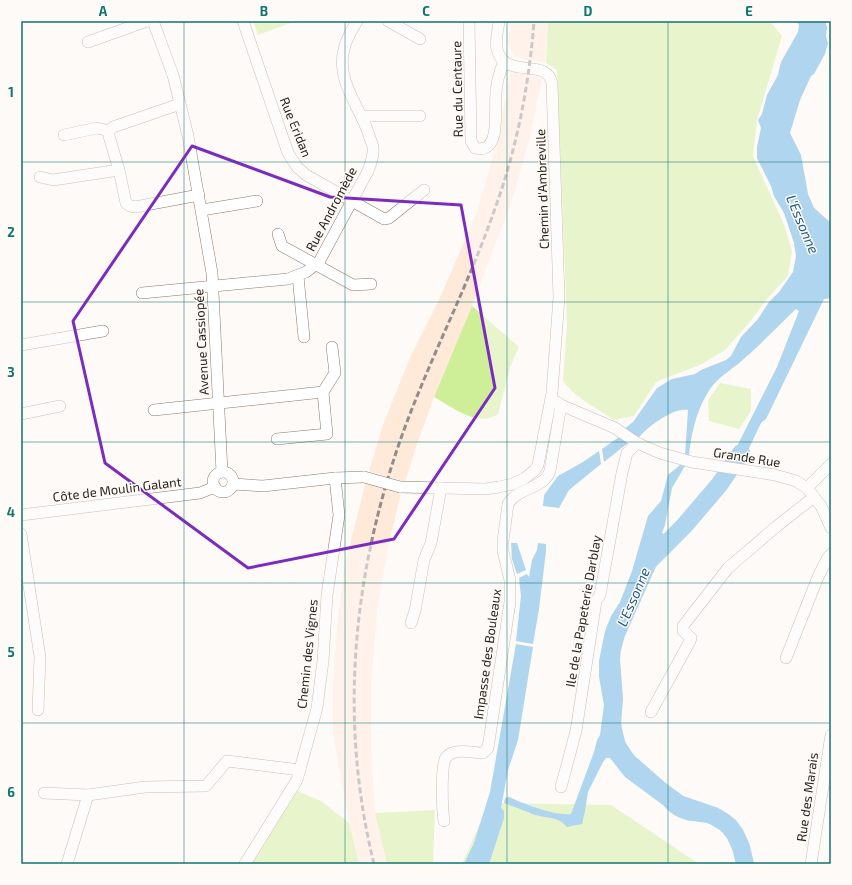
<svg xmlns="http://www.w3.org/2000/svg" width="852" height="885" viewBox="0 0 852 885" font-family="'Exo 2',sans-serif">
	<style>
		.built { fill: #ffe9d9 }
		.green { fill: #ceee98 }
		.water { fill: #50aae2 }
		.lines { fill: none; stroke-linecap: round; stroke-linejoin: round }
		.river { stroke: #50aae2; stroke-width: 18 }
		.minor-casing { stroke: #8c7a6d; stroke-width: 12 }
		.minor { stroke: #fff; stroke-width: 11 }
		.rail { stroke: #938d89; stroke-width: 3; stroke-dasharray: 6 3; stroke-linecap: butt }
		.minor-bridge-casing { stroke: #8c7a6d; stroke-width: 12; stroke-linecap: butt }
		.minor-bridge { stroke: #fff; stroke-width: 11 }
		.marked { fill: none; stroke: #7b2cbf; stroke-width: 3; stroke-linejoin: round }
		.grid { fill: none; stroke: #0f766e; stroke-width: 1; stroke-opacity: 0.55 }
		.labels { text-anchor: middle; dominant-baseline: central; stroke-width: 3; stroke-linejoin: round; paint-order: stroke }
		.street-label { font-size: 13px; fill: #2b241e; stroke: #fefaf7 }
		.water-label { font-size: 14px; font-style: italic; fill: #1b5d83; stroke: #fefaf7 }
		.neatline { fill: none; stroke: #0f766e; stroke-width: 1.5 }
		.grid-label { font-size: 13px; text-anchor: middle; font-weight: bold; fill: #0f766e }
	</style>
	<rect width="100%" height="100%" fill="#fefaf7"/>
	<g class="built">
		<path d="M511,21H548L545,63L514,56L508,44Z"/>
		<path d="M511,71L542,78L530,137L512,200L472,306L434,397L419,438L405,482L369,471L383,425L409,360L440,298L477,212L496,146Z"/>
		<path d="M366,482L401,493L388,547L377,612L371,686V747L375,813L387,864H359L349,823L333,734V688L337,627L345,564Z"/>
	</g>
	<g class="green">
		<path d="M253,21H296L258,35Z"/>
		<path d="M548,21H770L782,36L757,120L753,156L785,227L792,251L788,276L766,300L749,323L725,350L702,364L656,382L634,416L614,420C598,409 572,396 563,380L567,325L557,70L546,63Z"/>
		<path d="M472,306L519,347L510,367L498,414C478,428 452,407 434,397Z"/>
		<path d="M720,383L751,389V411L739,429L709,421L708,400Z"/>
		<path d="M297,791L321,801L349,823L359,864H251Z"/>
		<path d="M489,803L611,805L699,864H462Z"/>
		<path d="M435,810L433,864H387L375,813Z"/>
	</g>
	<g class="water">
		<path d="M796,21H825L827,27L826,36L828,43L825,54L814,74L811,76L800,100L790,133L801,155L808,194L814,208L831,223V298L824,299L766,419L761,423L741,465L729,462L777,367L799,311L796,309C777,327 758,347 738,364C726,373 714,381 707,394C696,412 691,435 689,455H685L688,410C673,407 648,427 639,437L624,429L633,422L657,388L672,379L695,374L701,370L726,360L731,356L741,337L758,319L769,302L779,292L793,272L796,256L794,243L784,213L774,196L771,186L757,158V147L761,128L758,120L762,114L767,95L778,75L781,62L798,32L799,25Z"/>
		<path d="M619,437L628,443L604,462L602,449Z"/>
		<path d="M599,451L601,464L569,490L559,508L543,506L544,495L558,476L583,462Z"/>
		<path d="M680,465L685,466L672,488L665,525L659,541L643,574L616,634L613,645L611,659L614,699L613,729L620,752L633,767L679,804L715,816L724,822L729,826L735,834L741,847L745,864H738C735,850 726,829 711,824C705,822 698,822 692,821C681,820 670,814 663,805L625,777L610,758H606L603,762L588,792L585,811L582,824L567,827C558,815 541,819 528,812C520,809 513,806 504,803L505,798L509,797C524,804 555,816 571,814L594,752L597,740L600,735L604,705L599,677V661L605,631L611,616L620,602L632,571L648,516L661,501L668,475Z"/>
		<path d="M511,543H517L526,570L517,574L512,559Z"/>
		<path d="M538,543L546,544V551L539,609L533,644L516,641L521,596L519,578L527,574L529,577L532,560L537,550Z"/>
		<path d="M516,644L533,647L518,740L508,770L501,808L504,811V818L489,864H464L474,843L490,792Z"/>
	</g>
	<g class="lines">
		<g class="river">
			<path d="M655,538L649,560L616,634L612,649L611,659L614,699L612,724L614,734L617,746L627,761L660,790L679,804L714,816L724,822L729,826L735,834L741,847L745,864"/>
			<path d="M650,560L684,526L719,485L741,453"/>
		</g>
		<g class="minor-casing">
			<g id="minor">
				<path d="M153,21L173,75L188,136L212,273L222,472"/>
				<path d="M243,21L288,153L297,167L306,175L384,219L389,218L424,190"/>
				<path d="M388,21L420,39"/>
				<path d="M469,21L471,141L475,148C502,155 494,109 496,94C496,83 500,71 504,61"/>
				<path d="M88,42L147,21"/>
				<path d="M180,104L113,127L109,131V136L119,170L126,203L130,206L135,207L199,195"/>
				<path d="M361,116H420"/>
				<path d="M64,135L97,128L109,131"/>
				<path d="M40,177L53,180L119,170"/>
				<path d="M202,210L257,201"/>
				<path d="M278,234L282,246L353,285L371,284"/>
				<path d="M298,276L304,337"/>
				<path d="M142,293L288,279L306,272L319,262L368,171C371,163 374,155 373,147C372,142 369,137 368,132C358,104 336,80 344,49C346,39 352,30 357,21"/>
				<path d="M21,345L103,331"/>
				<path d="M557,402L561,405L615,428L637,443L660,453L692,462L775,475L796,481L807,488L821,506L831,528"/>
				<path d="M154,410L323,392"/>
				<path d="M21,414L60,406"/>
				<path d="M277,439L327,434L323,392L335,373L332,347"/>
				<circle cx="223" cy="482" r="10"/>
				<path d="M233,484L263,486L335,478L364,477"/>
				<path d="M400,487L485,489L499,487L513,484L525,478L535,470L538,465L552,393L559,297L552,84C548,56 504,81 497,49C495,40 498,30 499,21"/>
				<path d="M807,488L831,464"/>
				<path d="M21,515L200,493L215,487"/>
				<path d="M21,534L40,657L38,710"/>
				<path d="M411,623L415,611L424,560L431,543L441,488"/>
				<path d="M786,658L818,577L827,559L831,554"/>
				<path d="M651,712L690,641L691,638L683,631V626L728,568L777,526L814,497"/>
				<path d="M561,787L576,731L596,601L600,595L622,473L627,453L637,443"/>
				<path d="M44,793L88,795"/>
				<path d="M444,821C442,807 441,772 445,759C447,756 449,754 452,753C461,749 473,753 483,753L488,748L510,602V580L503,551V541L508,504C516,490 534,490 545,479C547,477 549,474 550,471L561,405"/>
				<path d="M67,864L88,795L145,787L206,786L227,761L300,770"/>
				<path d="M245,864L297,780L317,708L323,661L327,595L339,515L335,478"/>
				<path d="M811,864L831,735"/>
			</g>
		</g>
		<use href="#minor" class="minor"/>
		<path class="rail" d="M374,864C339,722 352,579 400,441C427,364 466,291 493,214C516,152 529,87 534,21"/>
		<g class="minor-bridge-casing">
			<path id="minor-bridge" d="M364,477L400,487"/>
		</g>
		<use href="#minor-bridge" class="minor-bridge"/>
	</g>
	<path d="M0 0H852V885H0ZM192,146L330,197L461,205L495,388L394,539L248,568L105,463L73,321Z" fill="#fefaf7" fill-opacity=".55" fill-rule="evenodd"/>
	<path class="marked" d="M192,146L330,197L461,205L495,388L394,539L248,568L105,463L73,321Z"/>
	<path class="grid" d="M184,21V864M345,21V864M507,21V864M668,21V864M21,162H831M21,302H831M21,442H831M21,583H831M21,723H831"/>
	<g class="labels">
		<g class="street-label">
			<text transform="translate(457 89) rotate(-91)">Rue du Centaure</text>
			<text transform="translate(296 127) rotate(68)">Rue Eridan</text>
			<text transform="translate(542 189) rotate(-92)">Chemin d'Ambreville</text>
			<text transform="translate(331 209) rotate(-62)">Rue Andromède</text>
			<text transform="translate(201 342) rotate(-93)">Avenue Cassiopée</text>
			<text transform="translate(747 457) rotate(9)">Grande Rue</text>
			<text transform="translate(117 489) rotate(-7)">Côte de Moulin Galant</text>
			<text transform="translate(583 611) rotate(-80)">Ile de la Papeterie Darblay</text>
			<text transform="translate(307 654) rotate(-84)">Chemin des Vignes</text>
			<text transform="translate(487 654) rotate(-82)">Impasse des Bouleaux</text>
			<text transform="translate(807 797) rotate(-82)">Rue des Marais</text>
		</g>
		<g class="water-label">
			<text transform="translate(803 224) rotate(67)">L'Essonne</text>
			<text transform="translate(633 597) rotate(-67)">L'Essonne</text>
		</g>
	</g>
	<rect width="852" height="885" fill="none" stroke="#fefaf7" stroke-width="44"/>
	<rect x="22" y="22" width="808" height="841" class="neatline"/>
	<g class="grid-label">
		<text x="103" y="16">A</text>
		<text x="264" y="16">B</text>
		<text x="426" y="16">C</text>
		<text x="588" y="16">D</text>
		<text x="749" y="16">E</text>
		<text x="11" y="97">1</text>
		<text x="11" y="237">2</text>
		<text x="11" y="377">3</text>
		<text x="11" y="517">4</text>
		<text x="11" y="657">5</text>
		<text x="11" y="797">6</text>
	</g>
</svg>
